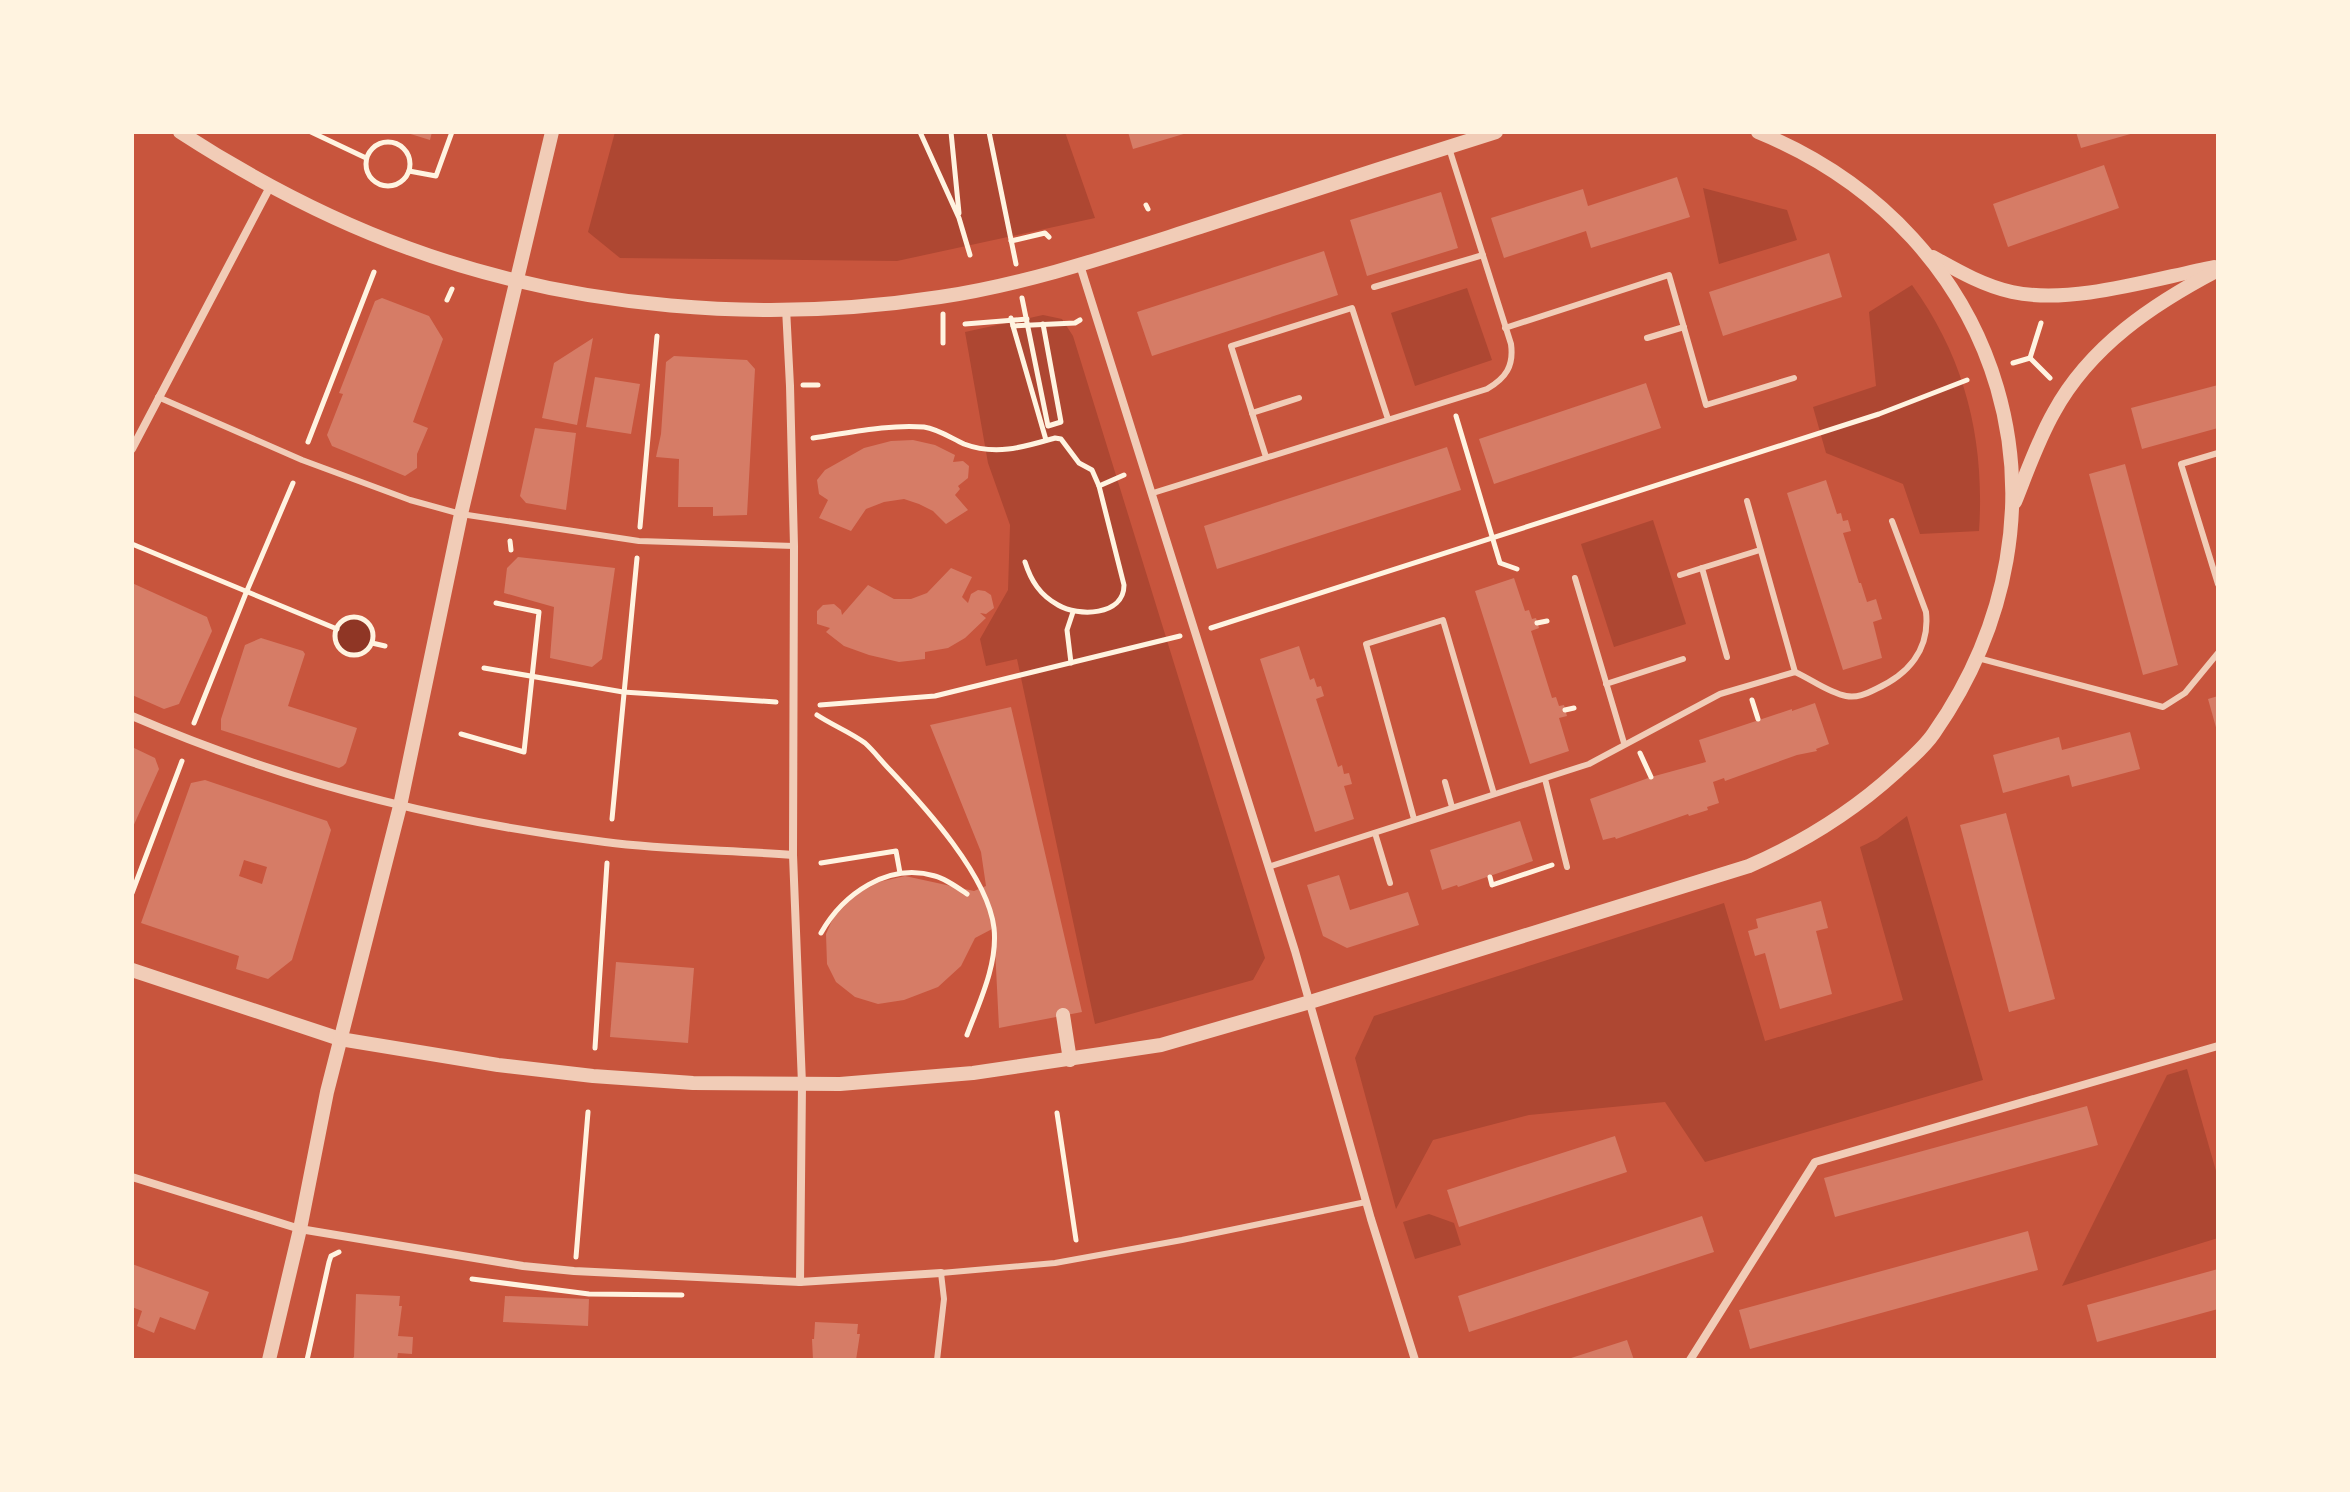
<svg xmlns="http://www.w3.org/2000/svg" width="2350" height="1492" viewBox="0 0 2350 1492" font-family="'Varela Round',sans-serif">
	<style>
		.green { fill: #ae4732 }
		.water { fill: #8f3625 }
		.building { fill: #d67c66; fill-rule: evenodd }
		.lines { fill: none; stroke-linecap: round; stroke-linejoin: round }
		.path { stroke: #fff3e0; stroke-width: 5 }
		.service { stroke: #f1ccb7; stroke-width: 6 }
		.minor { stroke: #f1ccb7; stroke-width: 8 }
		.tertiary { stroke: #f1ccb7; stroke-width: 14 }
	</style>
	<rect width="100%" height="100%" fill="#c8553d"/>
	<g class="green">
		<path d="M615,132H1065L1095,218L897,261L620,258L588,232Z"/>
		<path d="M1703,188L1787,210L1797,240L1719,264Z"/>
		<path d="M1912,285C1966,359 1985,441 1979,531L1920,534L1903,484L1826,453L1813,407L1876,386L1869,312Z"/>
		<path d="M1467,288L1492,360L1415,386L1391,313Z"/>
		<path d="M1043,315L1062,319L1073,336L1265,958L1253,980L1095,1024L1017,659L986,666L980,639L1008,590L1010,525L988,463L965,332Z"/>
		<path d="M1653,520L1686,624L1614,647L1581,544Z"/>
		<path d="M1907,816L1983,1080L1705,1162L1665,1102L1529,1115L1433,1140L1396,1209L1355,1058L1374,1016L1724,903L1765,1041L1903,1000L1860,847L1877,839Z"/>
		<path d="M2187,1069L2218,1178V1238L2062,1286L2167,1075Z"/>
		<path d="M1429,1214L1454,1223L1461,1245L1415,1259L1403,1222Z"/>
	</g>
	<circle class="water" cx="354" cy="636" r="19"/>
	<g class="building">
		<path d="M404,132H432L430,140Z"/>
		<path d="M1128,132H1187V133L1133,149Z"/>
		<path d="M2076,132H2134V133L2081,148Z"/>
		<path d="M2104,165L2119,208L2008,247L1993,204Z"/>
		<path d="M1677,177L1690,217L1591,248L1586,231L1504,258L1491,218L1583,189L1588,206Z"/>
		<path d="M1441,192L1458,248L1367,276L1350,220Z"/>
		<path d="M1324,251L1338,295L1152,356L1137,312Z"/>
		<path d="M1829,253L1842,297L1723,336L1709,292Z"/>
		<path d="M382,298L429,316L443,339L413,422L428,428L417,454V468L405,476L332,446L327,435L343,394L339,393L375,301Z"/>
		<path d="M593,338L577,425L542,418L554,363Z"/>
		<path d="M674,356L747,360L755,369L747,515L713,516V507H678L679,459L656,457L661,434L666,362Z"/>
		<path d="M595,377L640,384L631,434L586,427Z"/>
		<path d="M1646,383L1661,428L1494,484L1479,439Z"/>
		<path d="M2218,385V428L2142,449L2131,408Z"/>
		<path d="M535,428L576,433L566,510L526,503L520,496Z"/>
		<path d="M913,440L935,445L955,455L953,462L963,461L969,466L968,478L958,486L960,489L955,495L968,510L946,524L933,511L919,504L904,499L884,502L866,509L851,531L819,518L828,500L819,494L817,480L825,470L864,448L891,441Z"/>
		<path d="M1447,447L1461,490L1217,569L1204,526Z"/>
		<path d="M2125,464L2178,665L2143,675L2089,474Z"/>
		<path d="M1826,480L1837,514L1841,513L1843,521L1848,520L1851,531L1843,533L1859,583H1861L1867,602L1876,599L1882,619L1873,622L1882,658L1843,670L1787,493Z"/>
		<path d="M518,557L615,568L602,659L592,667L550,658L554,607L504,593L507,568Z"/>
		<path d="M951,568L972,577L962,597L968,603L971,594L978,590L985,591L991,595L994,608L986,614L980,613L986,618L965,638L948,648L925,652V659L899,662L869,655L844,646L826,632L830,628L817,624V611L823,605L834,604L841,610L842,615L868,585L894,599H911L927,593Z"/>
		<path d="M1514,578L1525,611L1529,610L1532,619L1536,618L1539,628L1531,631L1552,698L1556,697L1559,706L1564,705L1567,716L1559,718L1569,751L1530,764L1475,591Z"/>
		<path d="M132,583L207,617L212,631L179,704L164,709L132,695Z"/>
		<path d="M261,638L303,651L305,654L288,706L357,728L346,763L343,766L339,768L221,730V719L245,645Z"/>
		<path d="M1299,646L1310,680L1314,678L1317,687L1321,686L1324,696L1316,699L1338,767L1342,765L1344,774L1349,773L1352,784L1344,786L1354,819L1315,832L1260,659Z"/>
		<path d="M2218,696V731H2217L2208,699Z"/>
		<path d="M1815,703L1829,744L1816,749L1817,751L1797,755L1725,781L1724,778L1713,782L1719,803L1707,807L1708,810L1689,816L1688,814L1616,839L1615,837L1603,840L1590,799L1651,777L1706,762L1699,740L1792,709V711Z"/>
		<path d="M1011,707L1082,1012L999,1028L994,928L975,938L961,966L938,987L904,1000L878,1004L855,997L836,982L827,964L826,934L833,918L855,895L879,882L905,876L974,891L986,886L981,852L930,725Z"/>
		<path d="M2130,732L2140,769L2072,787L2069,775L2003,793L1993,755L2059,737L2062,750Z"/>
		<path d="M132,747L155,758L159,769L132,829Z"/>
		<path d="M205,780L327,821L331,830L292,960L268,979L236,969L239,956L141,923L191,783ZM244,860L267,867L262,884L239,876Z"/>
		<path d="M2006,813L2055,999L2009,1012L1960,825Z"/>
		<path d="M1520,821L1533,861L1458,887L1457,885L1442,890L1430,850Z"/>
		<path d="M1339,875L1350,910L1408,892L1419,925L1347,948L1323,936L1307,885Z"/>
		<path d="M1821,901L1828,928L1816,931L1832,994L1780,1009L1765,953L1755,956L1748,931L1758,928L1756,919Z"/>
		<path d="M616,962L694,968L688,1043L610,1037Z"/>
		<path d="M2087,1106L2098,1145L1835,1217L1824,1178Z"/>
		<path d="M1615,1136L1627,1172L1459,1227L1447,1190Z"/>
		<path d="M1702,1216L1714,1252L1469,1332L1458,1296Z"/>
		<path d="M2028,1231L2038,1270L1750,1349L1739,1310Z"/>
		<path d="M132,1264L209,1292L195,1330L160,1317L154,1333L137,1326L142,1311L132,1307Z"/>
		<path d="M2218,1269V1309L2097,1342L2087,1305Z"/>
		<path d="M356,1294L400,1296L399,1306H402L398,1336L413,1337L412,1354L398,1353L397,1360H351L354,1357Z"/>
		<path d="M505,1296L589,1299L588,1326L503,1322Z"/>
		<path d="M815,1322L858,1324L857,1334H860L856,1360H813L812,1339H814Z"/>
		<path d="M1627,1340L1634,1360H1568V1359Z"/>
	</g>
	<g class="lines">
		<g class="path">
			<path d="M311,132L366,158"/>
			<path d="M920,132L959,218L970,255"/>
			<path d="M951,132L959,213"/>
			<path d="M989,132L1016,264"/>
			<circle cx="388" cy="164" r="22"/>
			<path d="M409,171L436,176L452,132"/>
			<path d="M1146,205L1148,209"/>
			<path d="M1011,241L1045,233L1049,237"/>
			<path d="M1022,298L1048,426L1061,422L1043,324"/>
			<path d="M447,300L452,289"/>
			<path d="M943,314V343"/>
			<path d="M1011,318L1013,326L1075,323L1080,320"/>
			<path d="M965,324L1027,319"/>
			<path d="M1013,326L1046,440"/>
			<path d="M2030,358L2041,323"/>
			<path d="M2030,358L2050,378"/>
			<path d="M2013,363L2030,358"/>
			<path d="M803,385H818"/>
			<path d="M1456,416L1500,563L1517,569"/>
			<path d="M813,438C849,433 888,424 924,427C938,429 951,438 964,444C996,456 1024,447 1055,438L1061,439L1079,463L1092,470L1099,486L1124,475"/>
			<path d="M308,442L374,272"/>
			<path d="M640,527L657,336"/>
			<path d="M510,541L511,550"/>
			<path d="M132,544L337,629"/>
			<path d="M1025,562C1031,581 1040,595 1058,605C1078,617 1124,616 1124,585L1099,486"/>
			<circle cx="354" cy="636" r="19"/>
			<path d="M1537,623L1547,621"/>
			<path d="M1211,628L1879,414L1967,380"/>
			<path d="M372,643L385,646"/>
			<path d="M1071,663L1067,630L1073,612"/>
			<path d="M484,668L623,692L776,702"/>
			<path d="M1752,700L1758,719"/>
			<path d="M820,705L935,696L1180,636"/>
			<path d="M1565,710L1574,708"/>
			<path d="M817,715C832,725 850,732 865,743C874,751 882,762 890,770C925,807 988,876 994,928C998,964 979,1003 967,1035"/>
			<path d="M194,723L246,593L293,483"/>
			<path d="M461,734L524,752L539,612L496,603"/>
			<path d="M1640,753L1651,777"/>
			<path d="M612,819L637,558"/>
			<path d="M821,863L896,851L900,873"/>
			<path d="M1490,877L1492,885L1552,865"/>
			<path d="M132,893L182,761"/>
			<path d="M821,933C843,894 888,862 935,876C946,879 957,887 967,894"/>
			<path d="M595,1048L607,863"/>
			<path d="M1057,1113L1076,1240"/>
			<path d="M576,1257L588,1112"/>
			<path d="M472,1279L589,1294L682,1295"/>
			<path d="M307,1360L329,1262L331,1256L339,1252"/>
		</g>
		<g class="service">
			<path d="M1374,287L1483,255"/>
			<path d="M1505,328L1669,275L1706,405L1794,378"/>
			<path d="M1647,338L1684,327"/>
			<path d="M158,397L302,460L410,500L461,514L639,541L794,546"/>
			<path d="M1252,413L1299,398"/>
			<path d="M2218,453L2181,464L2218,584"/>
			<path d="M1266,457L1231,346L1352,308L1388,419"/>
			<path d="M1153,493L1487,389C1506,378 1514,366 1511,344L1449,148"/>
			<path d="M1747,501L1795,672"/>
			<path d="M1680,575L1702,568"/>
			<path d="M1575,578L1624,743"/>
			<path d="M1727,657L1702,568L1760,550"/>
			<path d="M1978,658L2163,707L2185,693L2218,653"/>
			<path d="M1606,684L1683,659"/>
			<path d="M1545,779L1567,867"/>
			<path d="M1445,782L1452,807"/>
			<path d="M1414,819L1366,644L1443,620L1494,794"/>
			<path d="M1375,833L1390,883"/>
			<path d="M1268,867L1589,764L1720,694L1795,672C1811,679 1829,693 1846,696C1857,698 1866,694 1876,689C1909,674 1930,649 1926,612L1892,521"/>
			<path d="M937,1360L944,1299L941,1273L1055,1263L1182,1240L1366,1202"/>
		</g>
		<g class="minor">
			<path d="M1080,265L1295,951L1371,1219L1415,1360"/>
			<path d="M786,308L790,386L794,546L793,855L802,1084L800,1282"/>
			<path d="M132,449L271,185"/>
			<path d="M132,716C282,781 443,822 605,842C667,850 730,850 793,855"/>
			<path d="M132,1177L300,1229L523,1266L574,1271L800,1282L941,1273"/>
			<path d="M1690,1360L1815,1162L2218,1046"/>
		</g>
		<g class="tertiary">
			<path d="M180,132C251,178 328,219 408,248C574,309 765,324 940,297C1028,284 1115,254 1200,227C1299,195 1397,163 1496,132"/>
			<path d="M1933,257C1958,271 1984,286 2012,292C2072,305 2153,279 2214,267"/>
			<path d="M2015,502C2027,472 2038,440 2054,412C2090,346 2153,304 2218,270"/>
			<path d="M132,970L340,1039L498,1065L593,1076L693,1083L840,1084L973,1073L1161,1045L1310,1002L1749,866C1804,842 1851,813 1896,772C1909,760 1924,748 1934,733C2088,512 2007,234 1758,132"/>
			<path d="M1063,1015L1070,1060"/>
			<path d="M269,1360L300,1229L327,1092L400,806L461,514L552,132"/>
		</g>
	</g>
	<rect width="2350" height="1492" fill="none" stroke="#fff3e0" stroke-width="268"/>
</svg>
